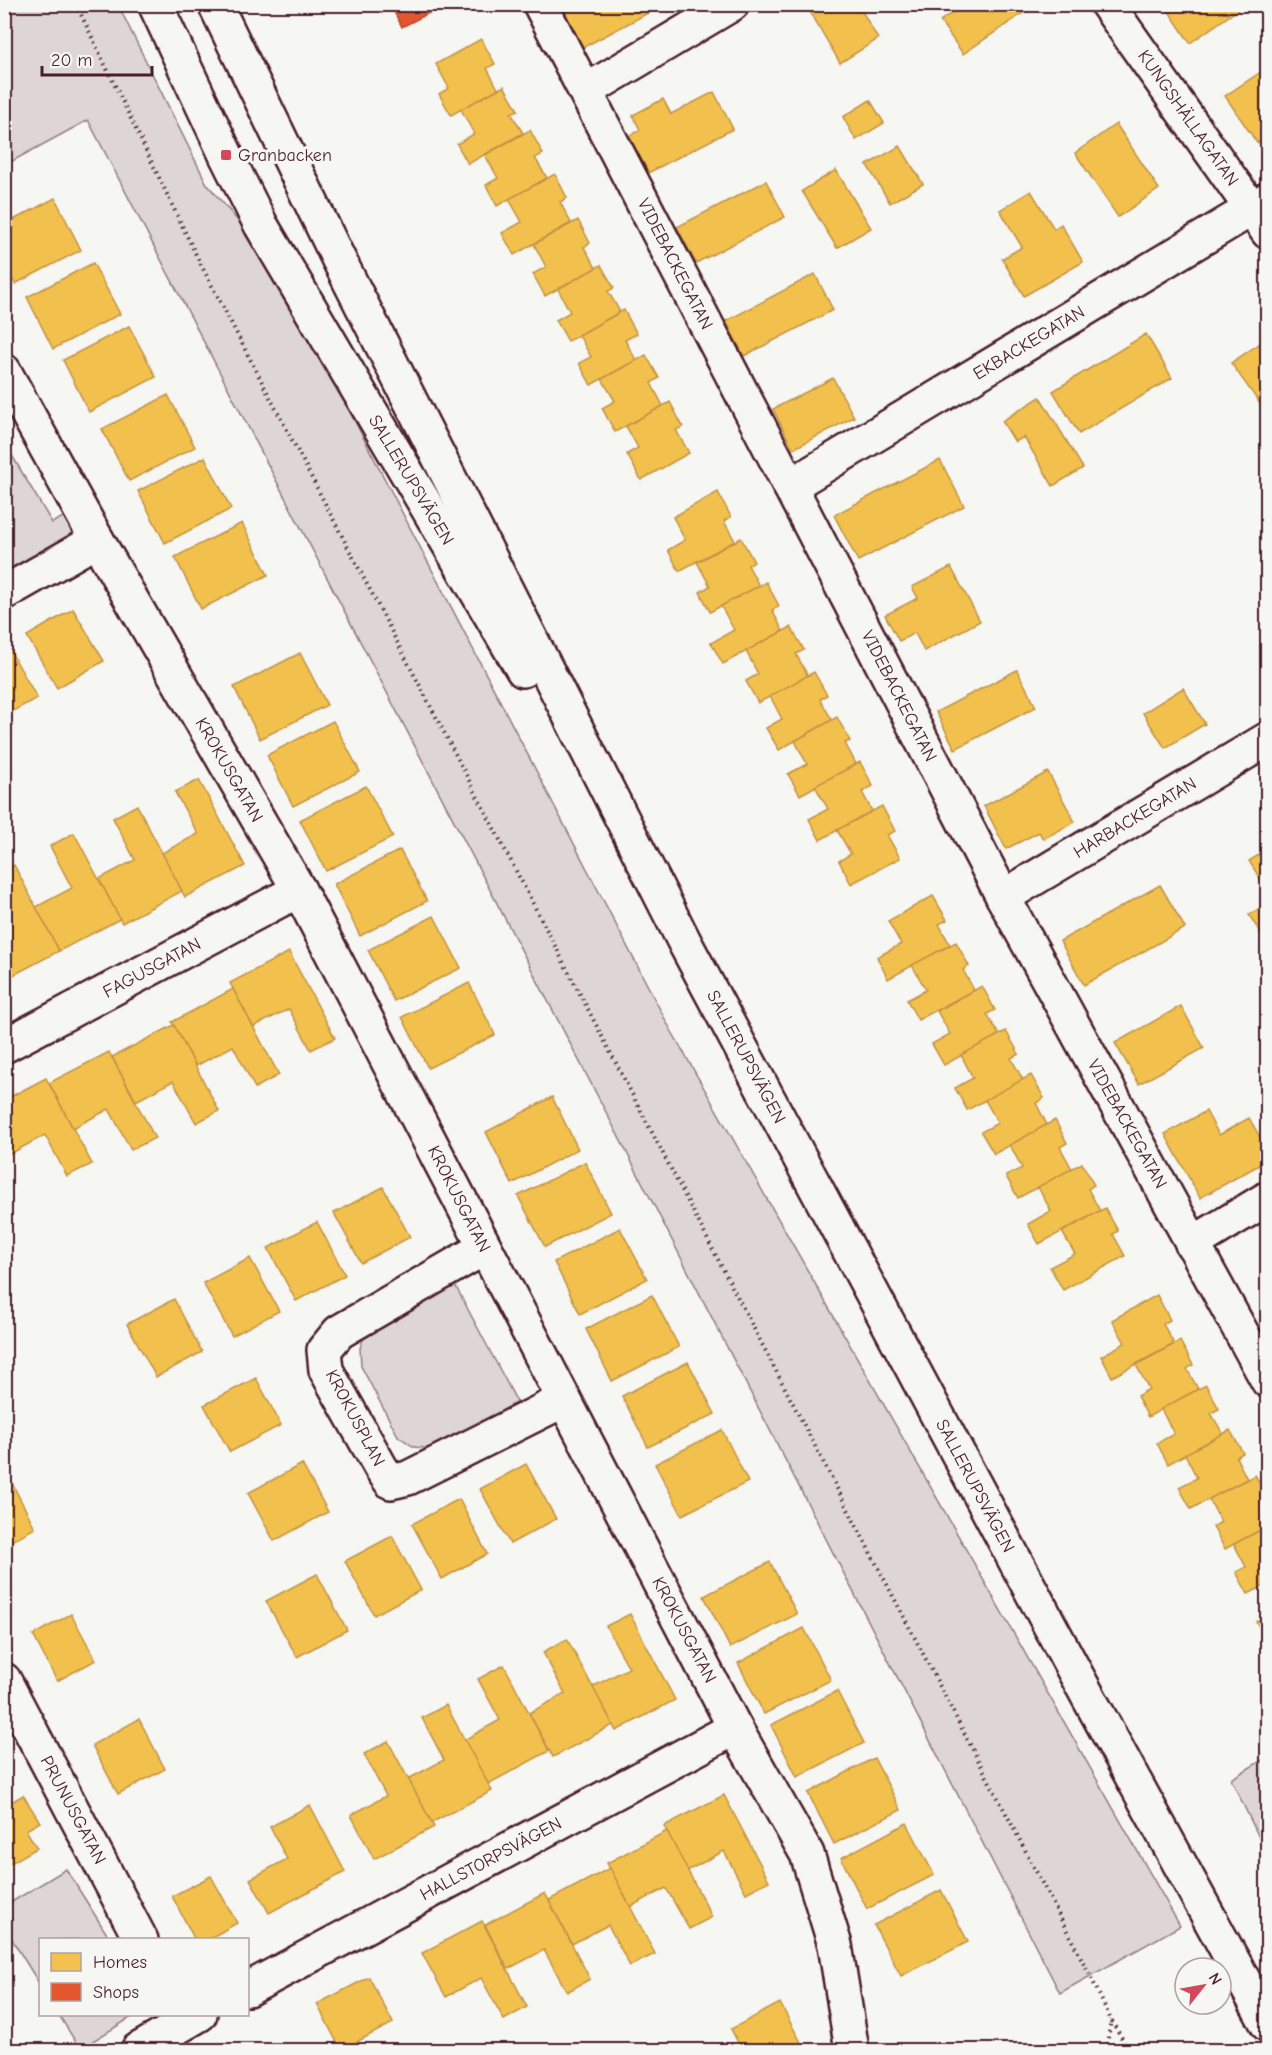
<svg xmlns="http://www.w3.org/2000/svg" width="1272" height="2055" viewBox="0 0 1272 2055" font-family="'Comic Neue',sans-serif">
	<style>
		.green { fill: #ddd6d5; stroke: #947a80; stroke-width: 1.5 }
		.homes { fill: #f2c14e; stroke: #c09044; stroke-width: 1.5 }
		.shops { fill: #e4572e; stroke: #b6462d; stroke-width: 1.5 }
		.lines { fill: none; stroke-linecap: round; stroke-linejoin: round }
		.minor-casing { stroke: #4a1f2b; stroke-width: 38 }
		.major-casing { stroke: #4a1f2b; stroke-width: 38 }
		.path { stroke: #4a1f2b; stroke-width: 4; stroke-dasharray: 1.5 4.5; stroke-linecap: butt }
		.minor { stroke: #f6f6f2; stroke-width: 33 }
		.major { stroke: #f6f6f2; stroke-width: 33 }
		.poi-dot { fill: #d1495b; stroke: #f6f6f2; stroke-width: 2 }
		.labels { text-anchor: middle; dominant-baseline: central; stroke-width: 6; stroke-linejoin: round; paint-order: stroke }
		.street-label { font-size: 18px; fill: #4a1f2b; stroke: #f6f6f2 }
		.poi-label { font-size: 18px; fill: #4a1f2b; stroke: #f6f6f2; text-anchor: start }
	</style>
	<rect width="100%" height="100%" fill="#f6f6f2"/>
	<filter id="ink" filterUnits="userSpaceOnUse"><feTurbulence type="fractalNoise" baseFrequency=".0167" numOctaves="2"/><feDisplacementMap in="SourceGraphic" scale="12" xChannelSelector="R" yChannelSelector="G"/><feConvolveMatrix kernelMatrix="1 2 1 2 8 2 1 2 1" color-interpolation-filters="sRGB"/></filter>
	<g filter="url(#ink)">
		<g class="green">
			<path d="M5,5H118L207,184L244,228L350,412L667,1023L1180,1926L1060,1993L608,1116L88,120L5,165Z"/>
			<path d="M4,442L52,523L74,511L80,533L4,583Z"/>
			<path d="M455,1285L517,1402L437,1449L414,1447L398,1436L361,1366L360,1348L365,1334Z"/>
			<path d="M1267,1757V1854L1231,1779Z"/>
			<path d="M66,1869L110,1939L40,1940V1985L5,1928V1906Z"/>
			<path d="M59,2015H135L80,2049Z"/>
		</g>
		<g class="homes">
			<path d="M577,4H663V5L582,48L562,12Z"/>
			<path d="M813,4H858L878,39L840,63L808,8Z"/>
			<path d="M965,4H1031L1032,7L963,54L940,21Z"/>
			<path d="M1164,4H1246L1190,43Z"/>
			<path d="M481,39L495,64L487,68L498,89L451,115L439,94L449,88L436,64Z"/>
			<path d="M1267,68L1268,136L1257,143L1225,96Z"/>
			<path d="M504,86L518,110L511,113L523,133L468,164L457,144L474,134L461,109Z"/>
			<path d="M714,92L733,129L648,173L629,136L640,130L633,115L663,99L671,114Z"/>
			<path d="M870,100L884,123L856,140L843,117Z"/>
			<path d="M1116,124L1159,189L1118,217L1075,153Z"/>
			<path d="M530,130L543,154L535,158L547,178L497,206L486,185L498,178L485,155Z"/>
			<path d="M900,146L923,184L890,203L867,165Z"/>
			<path d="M836,170L871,228L837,248L802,191Z"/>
			<path d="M555,174L567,198L560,202L571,223L514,255L502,233L522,222L509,199Z"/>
			<path d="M766,181L785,217L696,263L677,227Z"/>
			<path d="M1031,191L1054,229L1061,224L1083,262L1024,296L1002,259L1022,247L1000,210Z"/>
			<path d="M55,198L81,250L15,284L4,264V225Z"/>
			<path d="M578,220L590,243L584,247L596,268L545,296L533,274L546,267L534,244Z"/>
			<path d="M93,263L120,314L53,349L27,297Z"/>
			<path d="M601,265L614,288L608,291L620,312L568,341L556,320L570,312L558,289Z"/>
			<path d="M815,274L833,310L744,356L726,321Z"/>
			<path d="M624,310L637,334L625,340L636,360L591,385L579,363L591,357L579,335Z"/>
			<path d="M129,326L156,377L89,412L63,360Z"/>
			<path d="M1146,334L1172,378L1079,434L1053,391Z"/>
			<path d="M1268,338V415L1231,363Z"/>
			<path d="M646,355L659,378L651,383L663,406L615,432L602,408L615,401L602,379Z"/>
			<path d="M833,378L854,417L793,449L773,409Z"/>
			<path d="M168,395L195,447L129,481L102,429Z"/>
			<path d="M1040,397L1083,468L1053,486L1024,437L1015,442L1002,421Z"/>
			<path d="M670,402L683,427L676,430L689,453L641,480L627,454L638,448L626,426Z"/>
			<path d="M205,457L231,509L165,543L138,491Z"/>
			<path d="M940,460L964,506L858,561L834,515Z"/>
			<path d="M718,492L731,517L724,521L735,541L679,571L668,550L685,540L673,517Z"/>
			<path d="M242,523L268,575L201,609L175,557Z"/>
			<path d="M741,538L754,562L748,565L759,586L710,612L700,592L710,586L697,562Z"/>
			<path d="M951,567L980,621L924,651L915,633L899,641L885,615L918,598L912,587Z"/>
			<path d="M766,582L779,606L772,610L783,631L723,664L711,643L734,630L721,606Z"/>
			<path d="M73,609L104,661L57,688L27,636Z"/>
			<path d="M791,627L804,650L796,654L808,676L758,703L746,681L758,674L746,651Z"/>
			<path d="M7,645L37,698L4,716V646Z"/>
			<path d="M300,653L327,705L260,739L234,687Z"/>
			<path d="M1017,670L1036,707L955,749L936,712Z"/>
			<path d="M814,672L827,695L820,699L832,720L779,750L766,728L782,719L770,696Z"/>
			<path d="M1183,688L1205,724L1165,748L1143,713Z"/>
			<path d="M837,717L850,741L845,743L856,764L800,795L788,774L807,764L795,741Z"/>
			<path d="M333,721L360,772L293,806L267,755Z"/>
			<path d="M860,762L873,786L862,792L872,811L820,840L809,819L828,809L815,786Z"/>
			<path d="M1048,772L1075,822L1043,839L1039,832L1006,849L984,806Z"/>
			<path d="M199,780L245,866L185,897L162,853L198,834L175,792Z"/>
			<path d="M366,786L393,837L326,871L300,820Z"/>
			<path d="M137,805L182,891L122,923L99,879L135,860L113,818Z"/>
			<path d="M882,806L895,831L887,835L900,858L851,884L839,861L851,854L837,830Z"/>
			<path d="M74,833L120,919L59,951L36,907L72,888L50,846Z"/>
			<path d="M1268,849V891L1249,861Z"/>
			<path d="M400,850L427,901L360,936L334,884Z"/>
			<path d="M14,865L59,951L4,980V924L12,920L4,905V870Z"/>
			<path d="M1160,885L1185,928L1084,985L1060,941Z"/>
			<path d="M933,896L947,920L939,924L950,945L888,979L877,957L901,944L888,921Z"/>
			<path d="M1268,903V945L1249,915Z"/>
			<path d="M434,916L461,968L394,1001L368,950Z"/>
			<path d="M956,942L969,966L963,970L974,990L918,1020L907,1000L926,990L912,965Z"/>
			<path d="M289,952L335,1038L311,1050L289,1009L253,1027L230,983Z"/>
			<path d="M469,983L495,1035L428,1068L402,1017Z"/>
			<path d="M982,986L995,1010L987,1014L999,1035L944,1065L932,1044L950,1034L937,1011Z"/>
			<path d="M233,989L279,1075L255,1088L233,1046L196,1066L172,1022Z"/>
			<path d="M1181,1006L1204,1048L1139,1084L1115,1043Z"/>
			<path d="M174,1025L219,1111L196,1123L173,1081L136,1101L112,1057Z"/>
			<path d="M1006,1031L1019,1054L1011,1058L1023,1080L967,1110L955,1088L973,1078L961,1055Z"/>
			<path d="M109,1052L155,1138L131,1150L109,1109L73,1128L49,1083Z"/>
			<path d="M1031,1075L1044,1098L1036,1103L1047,1125L994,1154L981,1132L998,1123L985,1100Z"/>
			<path d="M46,1078L92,1164L67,1176L45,1135L10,1154L4,1144V1100Z"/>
			<path d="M552,1097L578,1149L512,1184L486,1132Z"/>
			<path d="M1206,1111L1219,1135L1249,1118L1268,1151V1160L1200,1198L1165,1134Z"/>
			<path d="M1055,1120L1067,1143L1060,1147L1072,1169L1018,1198L1006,1176L1022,1168L1010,1145Z"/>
			<path d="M585,1162L611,1213L545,1247L518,1196Z"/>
			<path d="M1082,1163L1094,1185L1088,1189L1100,1211L1039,1244L1028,1224L1051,1211L1038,1187Z"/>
			<path d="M383,1187L410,1237L361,1263L334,1213Z"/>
			<path d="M1105,1208L1118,1231L1113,1234L1125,1256L1063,1290L1050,1267L1075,1254L1062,1232Z"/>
			<path d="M317,1222L345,1275L296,1301L268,1248Z"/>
			<path d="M620,1228L647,1279L580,1314L554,1262Z"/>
			<path d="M250,1258L279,1311L232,1336L203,1283Z"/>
			<path d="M652,1295L679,1347L612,1381L586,1329Z"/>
			<path d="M1157,1295L1170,1320L1163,1324L1174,1344L1112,1377L1101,1356L1125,1343L1112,1320Z"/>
			<path d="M174,1299L202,1352L156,1377L127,1324Z"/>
			<path d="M1180,1341L1193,1365L1187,1369L1198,1389L1148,1417L1137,1396L1149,1389L1136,1365Z"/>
			<path d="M688,1362L715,1414L648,1447L622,1396Z"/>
			<path d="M256,1378L281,1425L230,1452L204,1405Z"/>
			<path d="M1206,1385L1219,1409L1211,1413L1223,1434L1168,1464L1157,1443L1174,1434L1161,1409Z"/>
			<path d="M722,1430L748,1482L682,1515L655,1464Z"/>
			<path d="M1230,1430L1243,1453L1236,1457L1247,1479L1191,1509L1179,1487L1197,1478L1185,1454Z"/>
			<path d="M302,1464L328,1512L274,1541L248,1493Z"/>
			<path d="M526,1464L556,1519L510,1544L480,1489Z"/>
			<path d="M1255,1475L1268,1497L1260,1502L1268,1517V1526L1225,1549L1213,1527L1221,1522L1209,1499Z"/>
			<path d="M11,1481L35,1528L4,1545V1484Z"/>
			<path d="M459,1499L487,1554L442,1579L412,1524Z"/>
			<path d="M1268,1526V1584L1248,1594L1236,1572L1246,1567L1234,1544Z"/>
			<path d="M392,1536L421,1590L374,1615L345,1561Z"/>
			<path d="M770,1562L797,1614L730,1648L704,1596Z"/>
			<path d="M317,1574L347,1630L297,1657L266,1601Z"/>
			<path d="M71,1614L96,1660L57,1681L33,1635Z"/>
			<path d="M630,1614L675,1700L616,1731L592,1687L629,1668L606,1626Z"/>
			<path d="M1268,1615V1641H1267L1256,1621Z"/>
			<path d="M804,1628L831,1680L764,1714L738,1663Z"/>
			<path d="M567,1639L613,1725L553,1757L529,1713L565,1694L543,1652Z"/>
			<path d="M504,1665L549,1751L488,1784L464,1740L500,1720L478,1679Z"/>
			<path d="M837,1691L864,1743L797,1777L771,1725Z"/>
			<path d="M446,1705L492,1791L431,1823L408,1779L444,1760L422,1718Z"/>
			<path d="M139,1719L165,1769L118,1794L92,1745Z"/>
			<path d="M388,1741L434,1827L374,1859L351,1815L386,1796L364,1754Z"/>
			<path d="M874,1758L901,1810L834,1844L808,1793Z"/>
			<path d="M4,1794L10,1803L23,1795L40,1822L26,1830L37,1848L4,1867Z"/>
			<path d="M724,1795L769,1881L746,1893L724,1851L687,1871L664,1826Z"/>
			<path d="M310,1805L345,1872L269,1913L250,1879L287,1859L270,1827Z"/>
			<path d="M907,1823L934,1875L867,1909L841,1858Z"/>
			<path d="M667,1831L712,1917L689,1929L666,1888L630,1907L607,1863Z"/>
			<path d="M610,1868L655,1954L630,1966L608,1925L572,1944L549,1900Z"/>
			<path d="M211,1876L237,1923L207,1940H195L172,1896Z"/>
			<path d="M941,1890L968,1942L901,1976L874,1925Z"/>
			<path d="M545,1893L590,1979L567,1992L544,1950L508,1969L485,1925Z"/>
			<path d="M482,1921L527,2007L504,2020L481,1978L446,1997L422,1953Z"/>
			<path d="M369,1977L393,2023L341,2050L317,2004Z"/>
			<path d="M780,2003L805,2050H742L731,2029Z"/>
		</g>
		<path class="shops" d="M390,4H446L402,27Z"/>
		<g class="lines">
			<g class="minor-casing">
				<g id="minor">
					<path d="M540,4L1003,897L1268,1381"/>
					<path d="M1107,4L1268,232"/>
					<path d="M586,91L732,4"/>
					<path d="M4,371L97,540L299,890L735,1728L807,1854L835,1945L852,2050"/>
					<path d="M790,486L1268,199"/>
					<path d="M4,593L97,540"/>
					<path d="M1003,897L1268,739"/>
					<path d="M4,1046L299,890"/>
					<path d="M1192,1244L1268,1198"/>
					<path d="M484,1248L339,1332L324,1350L326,1370L381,1468L391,1482L408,1478L564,1400"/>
					<path d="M4,1680L141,1940"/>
					<path d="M248,1989L735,1728"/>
					<path d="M138,2050L200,2014"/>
				</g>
			</g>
			<g class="major-casing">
				<g id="major">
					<path d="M155,4L226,155L261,225L523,670"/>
					<path d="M215,4L338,258L686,945L1078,1678L1268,2025"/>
				</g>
			</g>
			<g class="path">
				<path d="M76,4L198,259L1091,1977L1111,2020L1129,2050"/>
				<path d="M1106,2050L1111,2020"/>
			</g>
			<use href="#minor" class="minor"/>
			<use href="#major" class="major"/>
		</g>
	</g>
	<rect class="poi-dot" x="220" y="149" width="12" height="12" rx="3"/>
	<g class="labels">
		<g class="street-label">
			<text transform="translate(1188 118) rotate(55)">KUNGSHÄLLAGATAN</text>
			<text transform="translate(675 264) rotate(63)">VIDEBACKEGATAN</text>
			<text transform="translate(1029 343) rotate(-31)">EKBACKEGATAN</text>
			<text transform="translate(411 480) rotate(59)">SALLERUPSVÄGEN</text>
			<text transform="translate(899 696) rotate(63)">VIDEBACKEGATAN</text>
			<text transform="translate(229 770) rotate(60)">KROKUSGATAN</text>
			<text transform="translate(1135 818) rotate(-31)">HARBACKEGATAN</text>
			<text transform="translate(152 968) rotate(-28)">FAGUSGATAN</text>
			<text transform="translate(746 1057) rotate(62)">SALLERUPSVÄGEN</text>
			<text transform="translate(1127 1124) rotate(61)">VIDEBACKEGATAN</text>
			<text transform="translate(459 1199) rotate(63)">KROKUSGATAN</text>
			<text transform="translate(355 1418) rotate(62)">KROKUSPLAN</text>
			<text transform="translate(975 1486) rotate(62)">SALLERUPSVÄGEN</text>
			<text transform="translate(684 1630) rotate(62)">KROKUSGATAN</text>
			<text transform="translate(73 1810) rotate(62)">PRUNUSGATAN</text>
			<text transform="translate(491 1859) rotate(-28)">HALLSTORPSVÄGEN</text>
		</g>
		<g class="poi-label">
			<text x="238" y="155">Granbacken</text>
		</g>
	</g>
	<rect width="1272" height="2055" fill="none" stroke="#f6f6f2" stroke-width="24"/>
	<rect x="12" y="12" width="1248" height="2031" fill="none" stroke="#4a1f2b" stroke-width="2" filter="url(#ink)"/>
	<rect x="39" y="1938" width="210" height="78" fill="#f6f6f2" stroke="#b1a0a2" stroke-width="1.5"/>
	<rect x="51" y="1953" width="30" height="18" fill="#f2c14e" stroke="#b1a0a2" stroke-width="1.5"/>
	<text x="93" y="1968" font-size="18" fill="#4a1f2b">Homes</text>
	<rect x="51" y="1983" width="30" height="18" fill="#e4572e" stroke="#b1a0a2" stroke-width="1.5"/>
	<text x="93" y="1998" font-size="18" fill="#4a1f2b">Shops</text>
	<g transform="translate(1203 1986) rotate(59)"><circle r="28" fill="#f6f6f2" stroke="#b1a0a2" stroke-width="1.5"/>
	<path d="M0-4.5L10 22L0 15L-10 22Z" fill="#d1495b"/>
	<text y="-9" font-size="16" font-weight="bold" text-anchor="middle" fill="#4a1f2b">N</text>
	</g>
	<path d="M42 66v9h110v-9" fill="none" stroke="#4a1f2b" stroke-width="3"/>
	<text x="51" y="66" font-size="18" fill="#4a1f2b" stroke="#f6f6f2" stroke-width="4.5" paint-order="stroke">20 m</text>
</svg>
